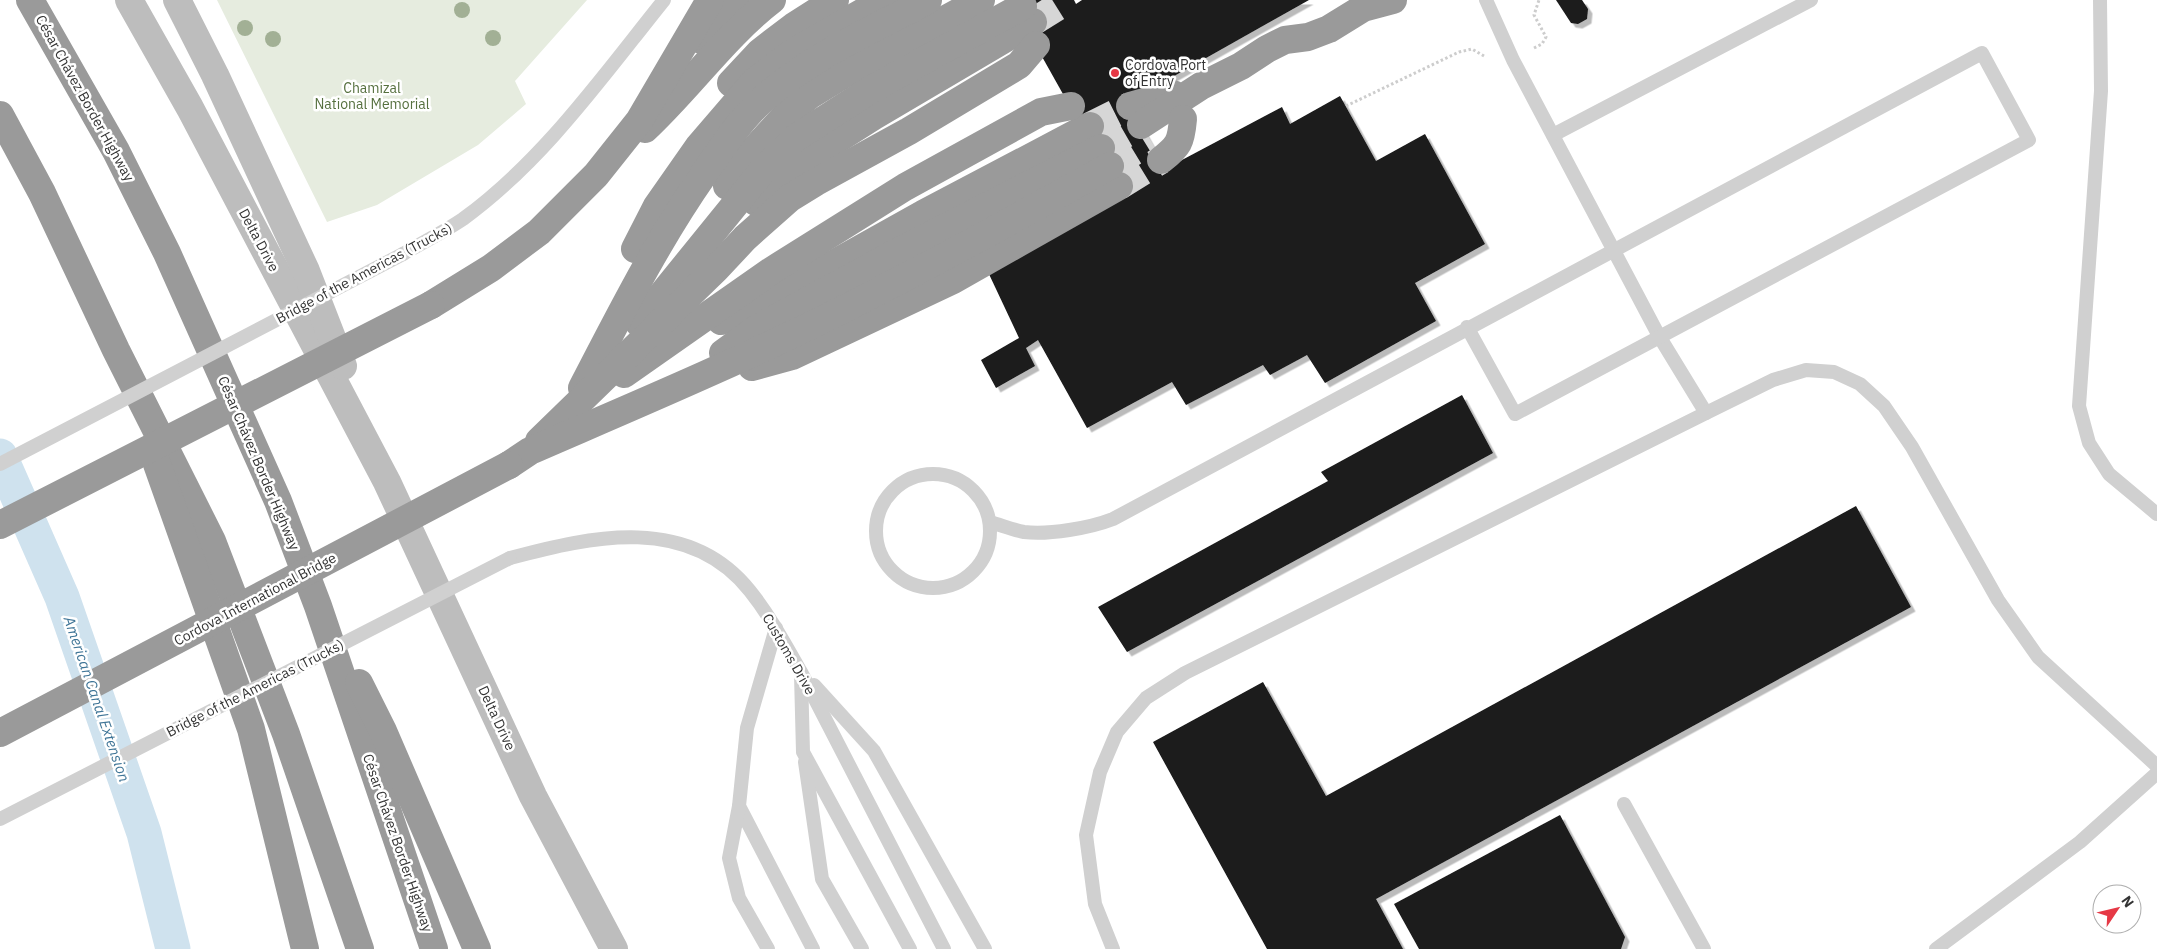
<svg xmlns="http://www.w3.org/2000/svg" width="2157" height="949" viewBox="0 0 2157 949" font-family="'IBM Plex Sans',sans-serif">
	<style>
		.green { fill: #e6ecdf }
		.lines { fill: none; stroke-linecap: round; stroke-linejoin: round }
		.canal { stroke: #cfe2ee; stroke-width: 35 }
		.building { fill: #1a1a1a; filter: url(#shadow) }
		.motorway-tunnel { stroke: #d6d6d6; stroke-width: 28; stroke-dasharray: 28 14; stroke-linecap: butt }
		.path { stroke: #cdcdcd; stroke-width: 3; stroke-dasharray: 2.5 2.5; stroke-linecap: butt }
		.service { stroke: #d0d0d0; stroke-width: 14 }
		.secondary { stroke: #bdbdbd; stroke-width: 28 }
		.motorway { stroke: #9a9a9a; stroke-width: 28 }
		.service-bridge { stroke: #d0d0d0; stroke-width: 14 }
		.motorway-bridge { stroke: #9a9a9a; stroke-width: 28 }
		.tree { fill: #a2b095 }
		.poi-dot { fill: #e63946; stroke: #fff; stroke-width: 2 }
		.labels { text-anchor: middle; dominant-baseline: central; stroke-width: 5; stroke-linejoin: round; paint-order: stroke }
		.poi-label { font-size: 14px; fill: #333; stroke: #fff; text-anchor: start }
		.park-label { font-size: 14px; fill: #56703f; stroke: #fff }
		.street-label { font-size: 14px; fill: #333; stroke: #fff }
		.water-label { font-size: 15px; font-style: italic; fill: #3f7597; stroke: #fff }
	</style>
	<defs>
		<filter id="shadow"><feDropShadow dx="4.5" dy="4.5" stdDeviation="0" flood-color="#0004"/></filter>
	</defs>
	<rect width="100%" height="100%" fill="#fff"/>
	<path class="green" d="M217,0H587L515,81L526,104L478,145L377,205L327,222Z"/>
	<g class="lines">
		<path class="canal" d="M0,456L62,597L144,833L173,949"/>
	</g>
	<g class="building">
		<path d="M1020,0H1074L1076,4L1082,0H1309L1128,102L1165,169L1282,107L1290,124L1340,96L1376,161L1425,134L1485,244L1415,283L1436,321L1325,383L1307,355L1270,375L1263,365L1186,405L1172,382L1087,428L1038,340L1026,348L1035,366L996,388L981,360L1019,338L988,272L1077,119L1031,37Z"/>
		<path d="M1556,0H1582L1588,9L1587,19L1578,24L1571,23Z"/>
		<path d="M1462,395L1493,453L1127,652L1098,607L1328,481L1321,472Z"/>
		<path d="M1856,506L1911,607L1376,899L1403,949H1267L1153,742L1263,682L1326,796Z"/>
		<path d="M1560,815L1625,937L1621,949H1419L1394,904Z"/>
	</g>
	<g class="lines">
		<g class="motorway-tunnel">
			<path d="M1033,22L1068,0"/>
			<path d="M1090,126L1130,106"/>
			<path d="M1101,148L1141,125"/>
			<path d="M1110,166L1151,141"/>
			<path d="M1119,186L1161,160"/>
		</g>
		<g class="path">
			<path d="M1534,48L1542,44L1546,37L1534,15L1539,0"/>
			<path d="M1346,106L1459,52L1472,49L1484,56"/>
		</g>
		<g class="service">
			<path d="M1486,0L1513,60L1659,336L1706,413"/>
			<path d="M2100,0L2101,91L2079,406L2089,443L2109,474L2157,514"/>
			<path d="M1553,135L1811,0"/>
			<path d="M403,254C423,242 444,232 463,219C543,161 602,77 664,0"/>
			<circle cx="933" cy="531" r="57"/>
			<path d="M990,522C1001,525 1013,530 1024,532C1049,535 1090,528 1113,519C1402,363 1691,207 1982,53L2029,140L1515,414L1467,327"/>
			<path d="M510,558C592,536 689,514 750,591C770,616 785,644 801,672L944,949"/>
			<path d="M776,628L747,728L739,806L813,949"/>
			<path d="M801,675L803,752L910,949"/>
			<path d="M814,685L874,751L985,949"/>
			<path d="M805,762L822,879L862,949"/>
			<path d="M1624,804L1704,949"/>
			<path d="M739,806L729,858L739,898L768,949"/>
			<path d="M1113,949L1095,904L1086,835L1100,772L1117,732L1146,698L1185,673L1706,413L1773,380L1806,370L1834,372L1860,384L1884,406L1912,447L1998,600L2038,657L2157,766"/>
			<path d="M1936,949L2080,842L2157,773"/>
		</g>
		<g class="secondary">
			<path d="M129,0L190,108L387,482L533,796L614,949"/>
			<path d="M177,0L215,75L306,271L343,366"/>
		</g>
		<g class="motorway">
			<path d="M30,0L116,151L167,253L278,501L318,606L434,949"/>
			<path d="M701,40L719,17L736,0"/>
			<path d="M731,83L760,52L794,26L835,0"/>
			<path d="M1130,106L1173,94"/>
			<path d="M0,115L42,193L116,350L212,541L286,734L360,949"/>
			<path d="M1141,125L1201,86L1241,66L1267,49L1285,40L1308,37L1329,29L1363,8L1393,0"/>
			<path d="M645,129C689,88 725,36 772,0"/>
			<path d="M1161,160C1179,146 1181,142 1183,119"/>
			<path d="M727,186L752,152L786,115L810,95L841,76L981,0"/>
			<path d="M756,202L827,146L874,116L1033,22"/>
			<path d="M635,249L657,206L699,146L754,82L795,51L884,0"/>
			<path d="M431,305L491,268L539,232L596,175L639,121L710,0"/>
			<path d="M721,321L785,291L923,214L1090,126"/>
			<path d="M639,323L763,170L794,139L870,90L1023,6"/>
			<path d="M723,353L756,329L890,256L1101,148"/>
			<path d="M752,367L792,356L953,280L1119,186"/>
			<path d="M624,374L771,271L905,187L1041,112L1071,106"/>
			<path d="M582,388C620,315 657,241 704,174C721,149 738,123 760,102C807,58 871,31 928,0"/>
			<path d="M539,441L716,269L745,238L790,198L816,182L909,131L1019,65L1036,45"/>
			<path d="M157,464L251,729L305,949"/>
			<path d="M509,465L530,451C629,408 729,366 826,318C922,270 1016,218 1110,166"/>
			<path d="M359,683L383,731L477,949"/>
		</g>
		<g class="service-bridge">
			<path d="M0,464L403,254"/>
			<path d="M0,819L510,558"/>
		</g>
		<g class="motorway-bridge">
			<path d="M0,525L431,305"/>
			<path d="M0,733L509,465"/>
		</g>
	</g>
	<g class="tree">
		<circle cx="462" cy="10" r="8"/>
		<circle cx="245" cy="28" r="8"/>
		<circle cx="493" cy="38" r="8"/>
		<circle cx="273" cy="39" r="8"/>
	</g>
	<circle class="poi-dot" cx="1115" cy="73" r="5"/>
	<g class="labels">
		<g class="poi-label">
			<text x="1125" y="65">Cordova Port<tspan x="1125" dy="16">of Entry</tspan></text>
		</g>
		<g class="park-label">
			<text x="372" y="88">Chamizal<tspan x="372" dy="16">National Memorial</tspan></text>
		</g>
		<g class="street-label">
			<text transform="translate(85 98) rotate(61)">César Chávez Border Highway</text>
			<text transform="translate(259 240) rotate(62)">Delta Drive</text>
			<text transform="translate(364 273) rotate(-28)">Bridge of the Americas (Trucks)</text>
			<text transform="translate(259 463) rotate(67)">César Chávez Border Highway</text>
			<text transform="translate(255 599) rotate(-28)">Cordova International Bridge</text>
			<text transform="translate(789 654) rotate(60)">Customs Drive</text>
			<text transform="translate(255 688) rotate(-27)">Bridge of the Americas (Trucks)</text>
			<text transform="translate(497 718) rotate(65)">Delta Drive</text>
			<text transform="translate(398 843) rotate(71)">César Chávez Border Highway</text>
		</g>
		<g class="water-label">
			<text transform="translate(97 699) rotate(71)">American Canal Extension</text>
		</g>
	</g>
	<g transform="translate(2117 909) rotate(55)"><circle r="24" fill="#ffffff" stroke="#adadad"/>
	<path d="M0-4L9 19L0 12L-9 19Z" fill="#e63946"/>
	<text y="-8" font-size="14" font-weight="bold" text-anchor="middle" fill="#333333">N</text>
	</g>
</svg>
